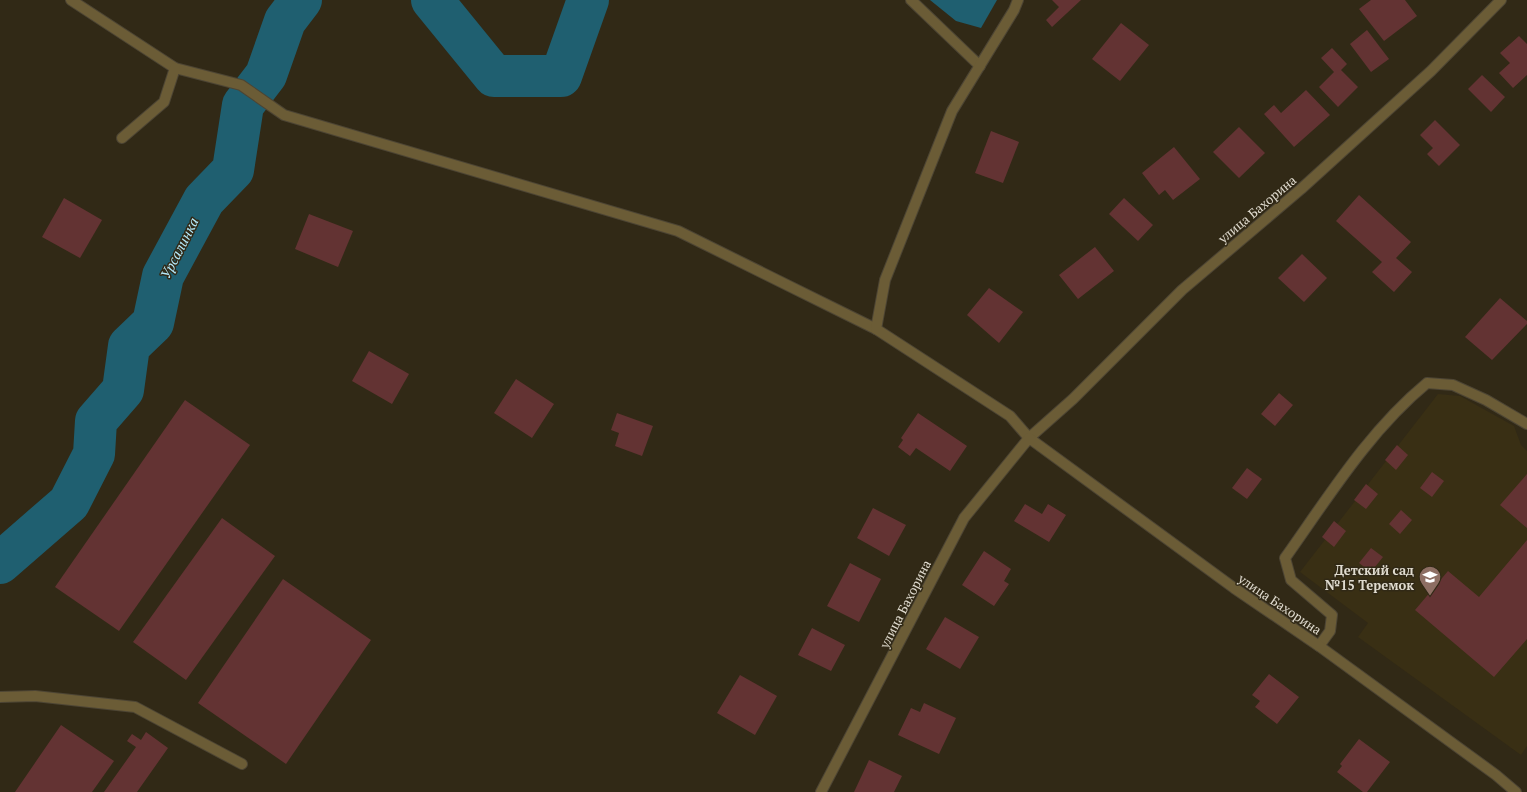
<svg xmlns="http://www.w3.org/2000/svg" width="1527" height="792" viewBox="0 0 1527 792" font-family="'PT Serif',serif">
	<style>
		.built { fill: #392f14 }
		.water { fill: #1f5f70 }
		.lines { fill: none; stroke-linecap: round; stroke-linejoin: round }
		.river { stroke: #1f5f70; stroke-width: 42 }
		.building { fill: #633333 }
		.service-casing { stroke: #4d4534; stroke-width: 12 }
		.minor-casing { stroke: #4d4534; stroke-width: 12 }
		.service { stroke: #6b5c36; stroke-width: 10 }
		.minor { stroke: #6b5c36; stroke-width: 10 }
		.labels { text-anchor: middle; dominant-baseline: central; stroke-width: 3; stroke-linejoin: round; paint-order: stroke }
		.street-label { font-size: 13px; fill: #e0dbcf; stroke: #312916 }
		.poi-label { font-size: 13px; font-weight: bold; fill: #e0dbcf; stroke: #312916; text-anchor: end }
		.water-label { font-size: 14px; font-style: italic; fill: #b5ebfc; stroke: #312916 }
	</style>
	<rect width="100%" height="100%" fill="#312916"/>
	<path class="built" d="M1438,394L1460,396L1514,426L1521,445L1527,451V746L1521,755L1358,637L1368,623L1300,572Z"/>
	<path class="water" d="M930,0H997L981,28L956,21Z"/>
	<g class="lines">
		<g class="river">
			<path d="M432,0L494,76H561L588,0"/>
			<path d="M0,563L69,503L94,454L96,421L123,390L129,346L153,323L163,276L204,200L233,170L243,105L266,75L285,21L301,0"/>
		</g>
	</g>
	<g class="building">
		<path d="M1052,0H1081L1052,27L1046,20L1059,7Z"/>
		<path d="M1371,0H1405L1417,16L1384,41L1359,9Z"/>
		<path d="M1121,23L1149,45L1120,81L1092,59Z"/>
		<path d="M1367,30L1389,59L1371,72L1350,44Z"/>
		<path d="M1519,36L1527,44V75L1513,88L1499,73L1510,63L1500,53Z"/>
		<path d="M1332,48L1347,64L1341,70L1358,87L1338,107L1319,87L1334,72L1321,58Z"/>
		<path d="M1482,75L1505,97L1491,112L1468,89Z"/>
		<path d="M1306,90L1330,115L1294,147L1264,114L1274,105L1281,113Z"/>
		<path d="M1435,120L1460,145L1439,166L1427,154L1433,148L1420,135Z"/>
		<path d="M1239,127L1265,153L1239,178L1213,152Z"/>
		<path d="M991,131L1019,142L1003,183L975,173Z"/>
		<path d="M1174,147L1200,179L1173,200L1165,190L1159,195L1142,173Z"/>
		<path d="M1359,195L1411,242L1396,258L1412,272L1394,292L1372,272L1382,262L1336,221Z"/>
		<path d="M64,198L102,220L80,258L42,237Z"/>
		<path d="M1124,198L1153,225L1138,241L1109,214Z"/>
		<path d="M309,214L353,231L338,267L295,249Z"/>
		<path d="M1095,247L1114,271L1078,299L1059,275Z"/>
		<path d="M1302,254L1327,278L1304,302L1278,278Z"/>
		<path d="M989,288L1023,312L999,343L967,315Z"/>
		<path d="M1500,298L1527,321V324L1492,360L1465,337Z"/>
		<path d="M369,351L409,374L392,404L352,381Z"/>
		<path d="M516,379L554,404L532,438L494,413Z"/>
		<path d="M1279,393L1293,405L1275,426L1261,414Z"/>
		<path d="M185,400L250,445L119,631L55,587Z"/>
		<path d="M617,413L653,426L642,456L615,446L619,433L611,430Z"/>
		<path d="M918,413L967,446L950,471L916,448L910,456L898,447L903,440L901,438Z"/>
		<path d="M1397,445L1408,455L1396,470L1385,460Z"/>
		<path d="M1247,468L1262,479L1247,499L1232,488Z"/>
		<path d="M1432,472L1444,481L1432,497L1420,488Z"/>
		<path d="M1527,474V528L1500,505Z"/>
		<path d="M1366,484L1378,494L1366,509L1354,500Z"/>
		<path d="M1025,504L1042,514L1048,504L1066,515L1049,542L1014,521Z"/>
		<path d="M873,508L906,525L889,556L857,538Z"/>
		<path d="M1401,510L1412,520L1400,534L1389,524Z"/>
		<path d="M222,518L275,556L186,680L133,642Z"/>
		<path d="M1334,521L1346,531L1334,547L1322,537Z"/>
		<path d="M1527,540V639L1494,677L1415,610L1448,571L1479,597Z"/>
		<path d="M1371,548L1383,557L1371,572L1359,563Z"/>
		<path d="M984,551L1011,569L1004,581L1009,584L994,606L962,585Z"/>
		<path d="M850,563L881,579L859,622L827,606Z"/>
		<path d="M283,579L371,640L286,764L198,703Z"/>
		<path d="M945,617L979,637L960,669L926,649Z"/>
		<path d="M812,628L845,645L831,671L798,655Z"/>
		<path d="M1269,674L1299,697L1277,724L1255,707L1260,701L1252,695Z"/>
		<path d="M740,675L777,696L755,735L717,713Z"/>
		<path d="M924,703L956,718L939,754L898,735L911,708L920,712Z"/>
		<path d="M61,725L114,761L92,792H15Z"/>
		<path d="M146,732L168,748L137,792H104L136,747L127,741L132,734L141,740Z"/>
		<path d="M1359,739L1390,762L1367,792H1363L1337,772L1342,766L1340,764Z"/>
		<path d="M869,760L902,776L894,792H854Z"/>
	</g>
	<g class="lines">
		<g class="service-casing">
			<g id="service">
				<path d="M71,0L175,68L241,85L284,115L678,231L876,329"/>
				<path d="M122,138L164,102L175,68"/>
				<path d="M1319,646L1330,631L1332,615L1291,580L1285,558C1329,496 1369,431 1427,383L1453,385L1486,400L1527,424"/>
				<path d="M0,697L35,696L135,707L242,764"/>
			</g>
		</g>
		<g class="minor-casing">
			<g id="minor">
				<path d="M911,0L980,66"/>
				<path d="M1018,0L1014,10L952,111L885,280L876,329L1010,416L1029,438L1073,399L1182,290L1301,189L1431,71L1501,0"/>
				<path d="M821,792L964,518L1029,438L1234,588L1319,646L1496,775L1516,792"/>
			</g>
		</g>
		<use href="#service" class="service"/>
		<use href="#minor" class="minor"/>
	</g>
	<defs>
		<g id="school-pin" transform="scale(1.15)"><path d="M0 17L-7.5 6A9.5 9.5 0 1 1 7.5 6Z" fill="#8d6e63" stroke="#312916"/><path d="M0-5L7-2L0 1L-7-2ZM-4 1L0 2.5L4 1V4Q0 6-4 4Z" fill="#fff"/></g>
	</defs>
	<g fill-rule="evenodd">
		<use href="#school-pin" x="1430" y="577"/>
	</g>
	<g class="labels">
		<g class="street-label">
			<text transform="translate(1257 209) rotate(-40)">улица Бахорина</text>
			<text transform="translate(905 604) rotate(-63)">улица Бахорина</text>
			<text transform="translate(1280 604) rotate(34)">улица Бахорина</text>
		</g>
		<g class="poi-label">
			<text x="1414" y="570">Детский сад<tspan x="1414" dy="15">№15 Теремок</tspan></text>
		</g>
		<g class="water-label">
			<text transform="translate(179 248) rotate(-63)">Урсалинка</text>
		</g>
	</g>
</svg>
